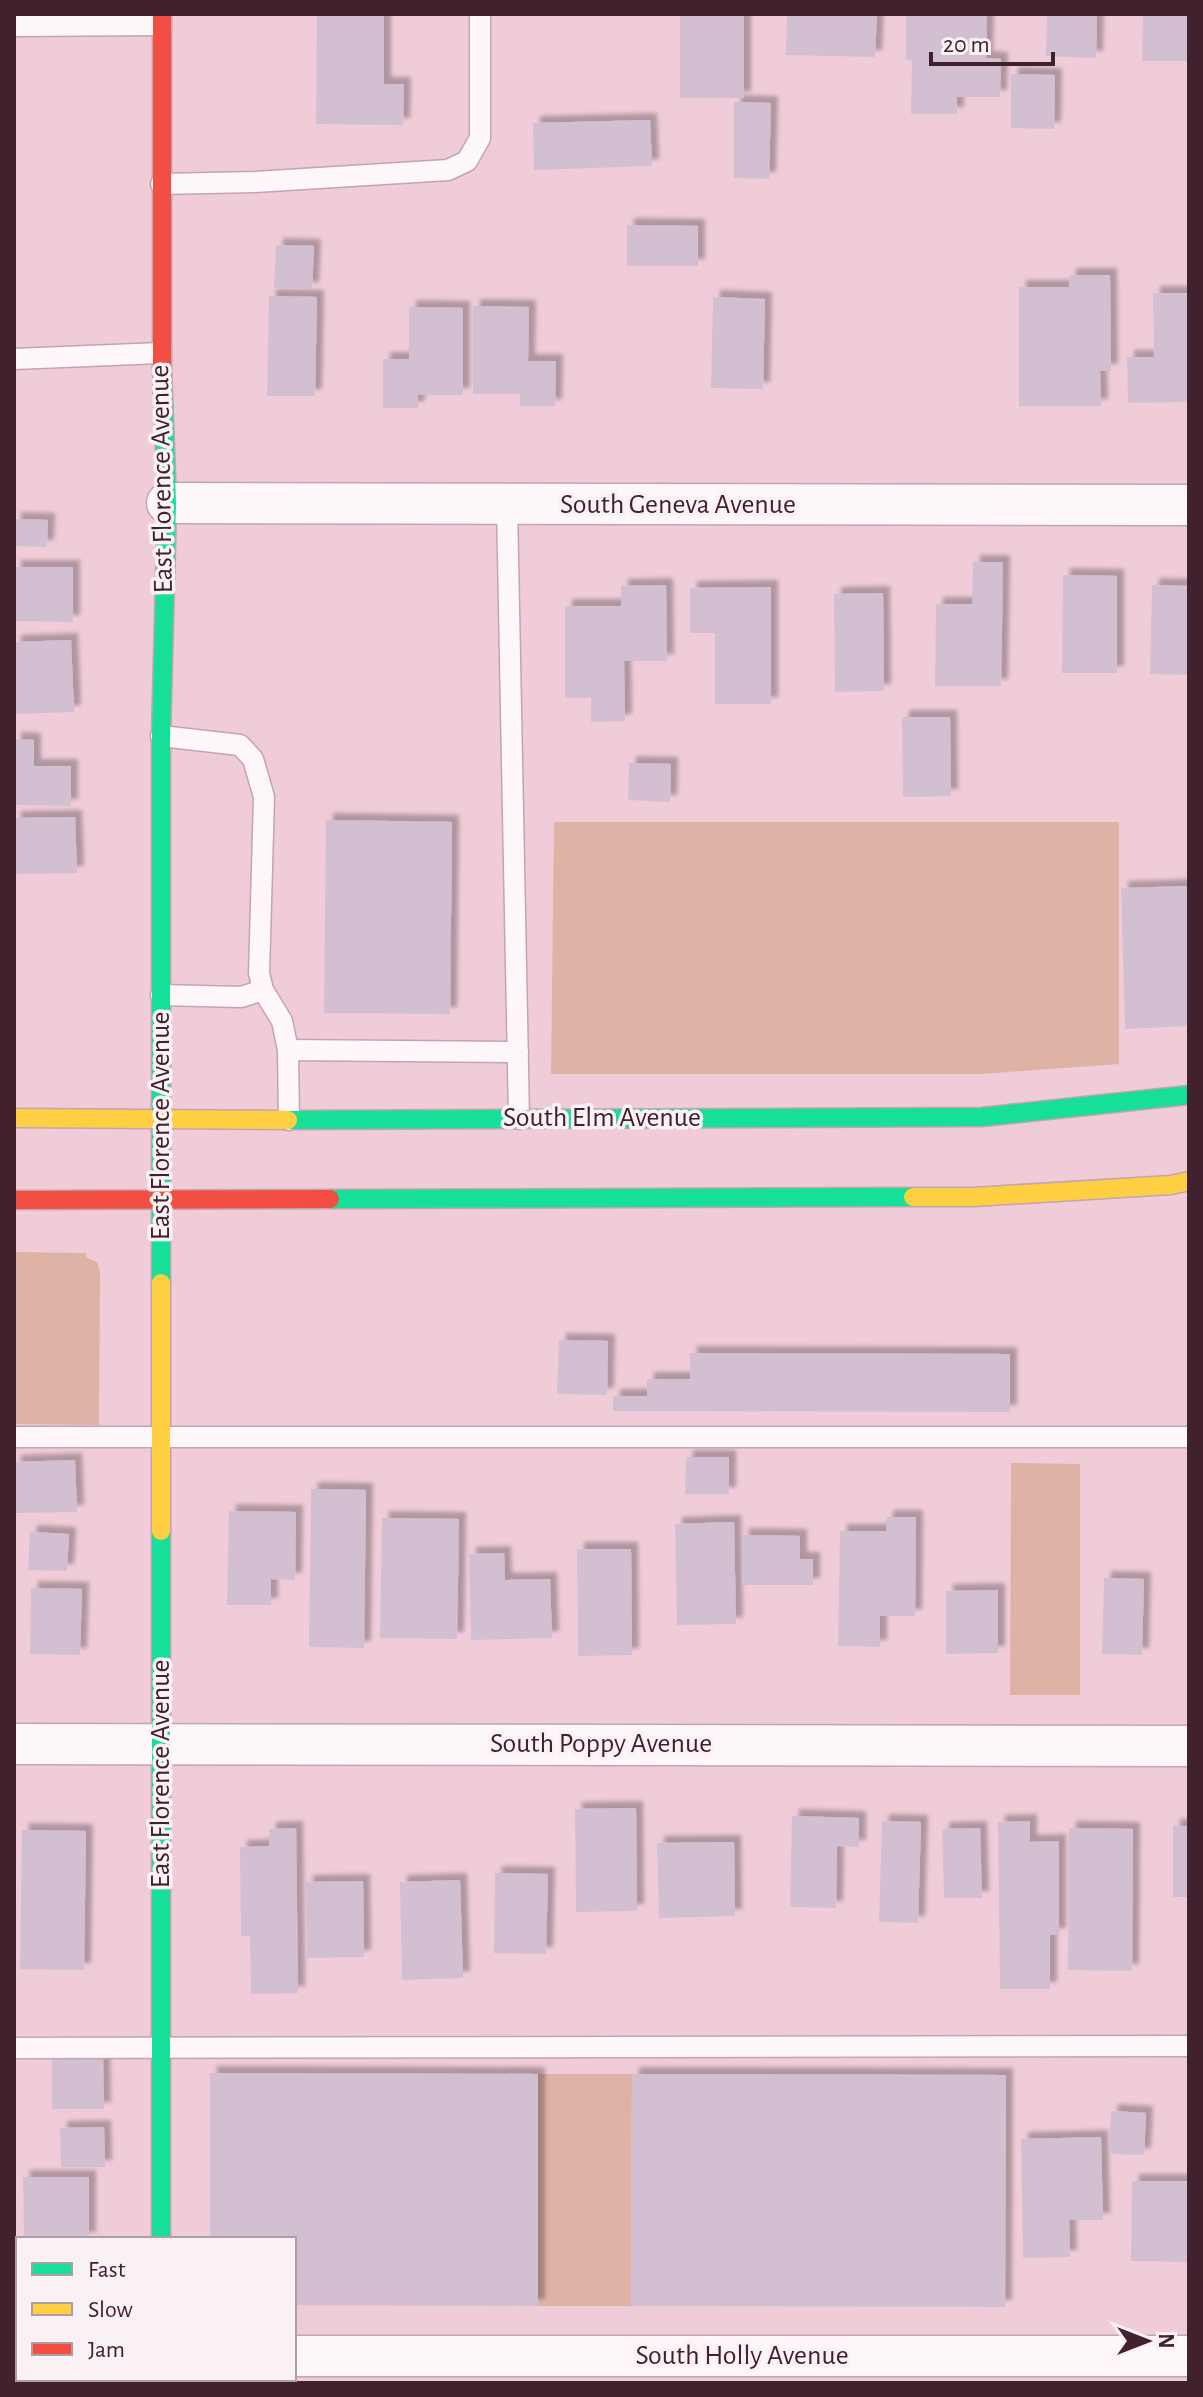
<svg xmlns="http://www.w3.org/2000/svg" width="1203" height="2397" viewBox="0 0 1203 2397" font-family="'Alegreya Sans',sans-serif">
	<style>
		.green { fill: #deb3a5 }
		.building { fill: #d3bfd2; filter: url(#shadow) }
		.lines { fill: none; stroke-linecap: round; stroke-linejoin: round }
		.lane-casing { stroke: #c3a4b0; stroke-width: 23 }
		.street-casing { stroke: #c3a4b0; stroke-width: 43 }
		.fast-casing { stroke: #c3a4b0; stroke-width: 21 }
		.slow-casing { stroke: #c3a4b0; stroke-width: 21 }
		.jam-casing { stroke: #c3a4b0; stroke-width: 21 }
		.lane { stroke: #fdf7f9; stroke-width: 20 }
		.street { stroke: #fdf7f9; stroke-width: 40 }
		.fast { stroke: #16e098; stroke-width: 18 }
		.slow { stroke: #ffcf43; stroke-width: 18 }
		.jam { stroke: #f24e42; stroke-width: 18 }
		.labels { text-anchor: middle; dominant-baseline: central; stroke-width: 7; stroke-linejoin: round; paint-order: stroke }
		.street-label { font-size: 28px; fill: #40212d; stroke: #f9f1f3 }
	</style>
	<defs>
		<filter id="shadow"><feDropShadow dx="7" dy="-7" stdDeviation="2" flood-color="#0004"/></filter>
	</defs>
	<rect width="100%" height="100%" fill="#f0ccd8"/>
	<g class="green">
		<path d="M554,822H1119V1064L982,1074H551Z"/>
		<path d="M14,1252L86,1253V1257L97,1262L100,1272L99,1425L14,1424Z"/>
		<path d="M1011,1463L1080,1464V1695H1010Z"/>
		<path d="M538,2074H632L631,2306H538Z"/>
	</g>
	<g class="building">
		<path d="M317,14H384V84H404L403,125L316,124Z"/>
		<rect x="680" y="14" width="64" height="84"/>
		<path d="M787,14H877L875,57L786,55Z"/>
		<path d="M906,14H987L986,58L1001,59L1000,97H957V114H911L912,60H906Z"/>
		<path d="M1047,14H1097L1096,58L1046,56Z"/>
		<path d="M1143,14H1189V61H1142Z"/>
		<path d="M1011,74L1055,75L1054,129L1011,128Z"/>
		<path d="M734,102L771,103L769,179L734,178Z"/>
		<path d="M650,120L652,166L534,170L533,123Z"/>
		<path d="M627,225L698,226V266H627Z"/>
		<path d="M276,245L314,246L312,289L274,288Z"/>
		<path d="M1069,275H1110L1111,371H1100L1101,406H1019V287H1069Z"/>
		<path d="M1153,293H1189V402L1128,403L1127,357H1154Z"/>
		<path d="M269,296L317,297L315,396H267Z"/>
		<path d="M713,297L765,299L763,389L711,388Z"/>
		<path d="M473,306L529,307L528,361H556L555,406H520V394H473Z"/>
		<path d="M409,307L463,308V395H418V408H383V359H409Z"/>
		<path d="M14,519L48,520L47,547L14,546Z"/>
		<path d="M973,562H1003L1001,686H935L936,604H972Z"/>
		<path d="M14,567H73V622L14,621Z"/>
		<path d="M1063,575L1117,576V673H1062Z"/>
		<path d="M666,585L667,661H624L625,721L591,722V698H565V606H621V586Z"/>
		<path d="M1152,585L1189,586V675L1150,674Z"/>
		<path d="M771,587V704H715V633H690V588Z"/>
		<path d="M883,593L884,691L835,692L834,594Z"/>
		<path d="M71,640L74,712L14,714V642Z"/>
		<path d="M902,717H950L951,796L903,797Z"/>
		<path d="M14,739L34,740V766H71V806L14,805Z"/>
		<path d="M629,763L671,764L670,802L628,800Z"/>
		<path d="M75,817L77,873L14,874V818Z"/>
		<path d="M326,820L452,822L450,1014L324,1013Z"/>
		<path d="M1189,886V1026L1125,1029L1121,888Z"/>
		<path d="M559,1340L608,1341L607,1395L557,1394Z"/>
		<path d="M690,1353L1010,1354V1412L613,1411V1396H647V1379H690Z"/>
		<path d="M686,1457H729V1494H685Z"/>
		<path d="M75,1460L77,1512L15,1513L14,1462Z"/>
		<path d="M311,1489L366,1490L364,1648L309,1647Z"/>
		<path d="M229,1511L296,1512L295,1580L271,1579V1605H227Z"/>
		<path d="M886,1517H916L915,1616H880V1647L838,1646L840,1531H886Z"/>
		<path d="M382,1518L459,1519L457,1639L380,1638Z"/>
		<path d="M734,1522L736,1624L677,1625L675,1524Z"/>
		<path d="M30,1532L69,1534L67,1571L28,1570Z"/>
		<path d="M742,1535L800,1536V1559H813V1585H742Z"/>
		<path d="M577,1549H631L632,1655L578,1656Z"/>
		<path d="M504,1553L505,1580L550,1579L552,1638L471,1640L469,1554Z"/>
		<path d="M1104,1578L1144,1579L1142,1655L1102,1654Z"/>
		<path d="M31,1588L82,1589L80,1655L30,1654Z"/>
		<path d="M998,1590V1653L946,1654V1591Z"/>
		<path d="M636,1808L637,1911L576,1912L575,1809Z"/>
		<path d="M792,1816L859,1818V1847L837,1846L836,1908L790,1907Z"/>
		<path d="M882,1821L921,1822L918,1923L879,1922Z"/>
		<path d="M1030,1821V1842L1059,1841V1935H1050V1989H1000L998,1822Z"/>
		<rect x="1173" y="1826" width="16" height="71"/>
		<path d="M296,1828L298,1993L251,1994L250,1936H241L240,1847L269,1846V1829Z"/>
		<path d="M980,1828L982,1898H944L942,1829Z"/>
		<path d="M1069,1828L1133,1829L1132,1971L1068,1970Z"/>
		<path d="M22,1830L86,1831L84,1970L20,1969Z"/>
		<path d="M734,1842L735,1916L659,1918L657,1843Z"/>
		<path d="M495,1873L548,1874L546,1954L494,1953Z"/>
		<path d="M460,1880L463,1978L402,1980L400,1882Z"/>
		<path d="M363,1881L364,1957L307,1958L306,1882Z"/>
		<path d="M103,2058L104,2109H52V2059Z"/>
		<path d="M210,2073L538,2074V2306L294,2305V2239H210Z"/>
		<path d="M632,2074L1006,2075L1005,2307L631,2306Z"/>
		<path d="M1111,2111L1146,2113L1144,2155L1109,2154Z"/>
		<path d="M104,2127L105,2167H61L60,2128Z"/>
		<path d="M1101,2137L1103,2220H1069L1070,2257L1023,2258L1021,2139Z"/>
		<path d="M23,2177H89V2239H24Z"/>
		<path d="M1132,2181H1189V2262L1131,2261Z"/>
	</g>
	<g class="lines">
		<g class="lane-casing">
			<g id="lane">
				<path d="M14,26L161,25"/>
				<path d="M161,184L255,182L448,170L467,161L480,138V14"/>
				<path d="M14,359L161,353"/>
				<path d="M507,505L519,1119"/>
				<path d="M161,736L240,745L253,759L264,797L259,973L263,990L241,997L161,995"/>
				<path d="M263,990L282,1021L288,1050L289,1120"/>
				<path d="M288,1050L518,1052"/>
				<path d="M14,1437H1189"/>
				<path d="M14,2048L1189,2046"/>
			</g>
		</g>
		<g class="street-casing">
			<g id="street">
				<path d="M167,503L1189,505"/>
				<path d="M14,1744L1189,1746"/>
				<path d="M14,2356H18"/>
				<path d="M294,2356H1189"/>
				<path d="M161,2379V2383"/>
			</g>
		</g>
		<g class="fast-casing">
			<g id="fast">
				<path d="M288,1120L982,1117L1189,1095"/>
				<path d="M330,1199L913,1197"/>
				<path d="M161,1283V736L167,503L162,368"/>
				<path d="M161,1531V2239"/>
			</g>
		</g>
		<g class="slow-casing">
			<g id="slow">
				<path d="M14,1118L288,1120"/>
				<path d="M913,1197H973L1171,1185L1189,1181"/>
				<path d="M161,1283V1531"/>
			</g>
		</g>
		<g class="jam-casing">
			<g id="jam">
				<path d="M162,368V14"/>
				<path d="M14,1200L330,1199"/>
			</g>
		</g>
		<use href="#lane" class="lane"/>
		<use href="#street" class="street"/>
		<use href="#fast" class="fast"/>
		<use href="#slow" class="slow"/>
		<use href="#jam" class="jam"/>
	</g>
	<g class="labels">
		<g class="street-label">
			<text transform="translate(162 479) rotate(-91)">East Florence Avenue</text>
			<text x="678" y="505">South Geneva Avenue</text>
			<text x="602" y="1118">South Elm Avenue</text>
			<text transform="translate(161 1126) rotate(-90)">East Florence Avenue</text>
			<text x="601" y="1744">South Poppy Avenue</text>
			<text transform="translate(161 1774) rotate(-90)">East Florence Avenue</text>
			<text x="742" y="2356">South Holly Avenue</text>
		</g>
	</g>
	<rect width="1203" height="2397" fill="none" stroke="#40212d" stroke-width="32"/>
	<rect x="16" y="2237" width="280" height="144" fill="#f9f1f3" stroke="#af9ea4" stroke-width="2"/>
	<rect x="32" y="2263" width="40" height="12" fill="#16e098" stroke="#af9ea4" stroke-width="2"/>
	<text x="88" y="2277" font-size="24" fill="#40212d">Fast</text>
	<rect x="32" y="2303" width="40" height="12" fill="#ffcf43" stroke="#af9ea4" stroke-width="2"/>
	<text x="88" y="2317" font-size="24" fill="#40212d">Slow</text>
	<rect x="32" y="2343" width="40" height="12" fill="#f24e42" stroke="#af9ea4" stroke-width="2"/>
	<text x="88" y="2357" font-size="24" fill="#40212d">Jam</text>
	<g transform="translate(1147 2341) rotate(90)" stroke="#f9f1f3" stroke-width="6" paint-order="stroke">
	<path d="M0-6L14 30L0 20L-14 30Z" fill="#40212d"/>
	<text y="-12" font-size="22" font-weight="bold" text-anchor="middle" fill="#40212d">N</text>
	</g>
	<path d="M931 52v12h122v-12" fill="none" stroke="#40212d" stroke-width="4"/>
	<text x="943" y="52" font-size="24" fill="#40212d" stroke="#f9f1f3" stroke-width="6" paint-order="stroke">20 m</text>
</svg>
